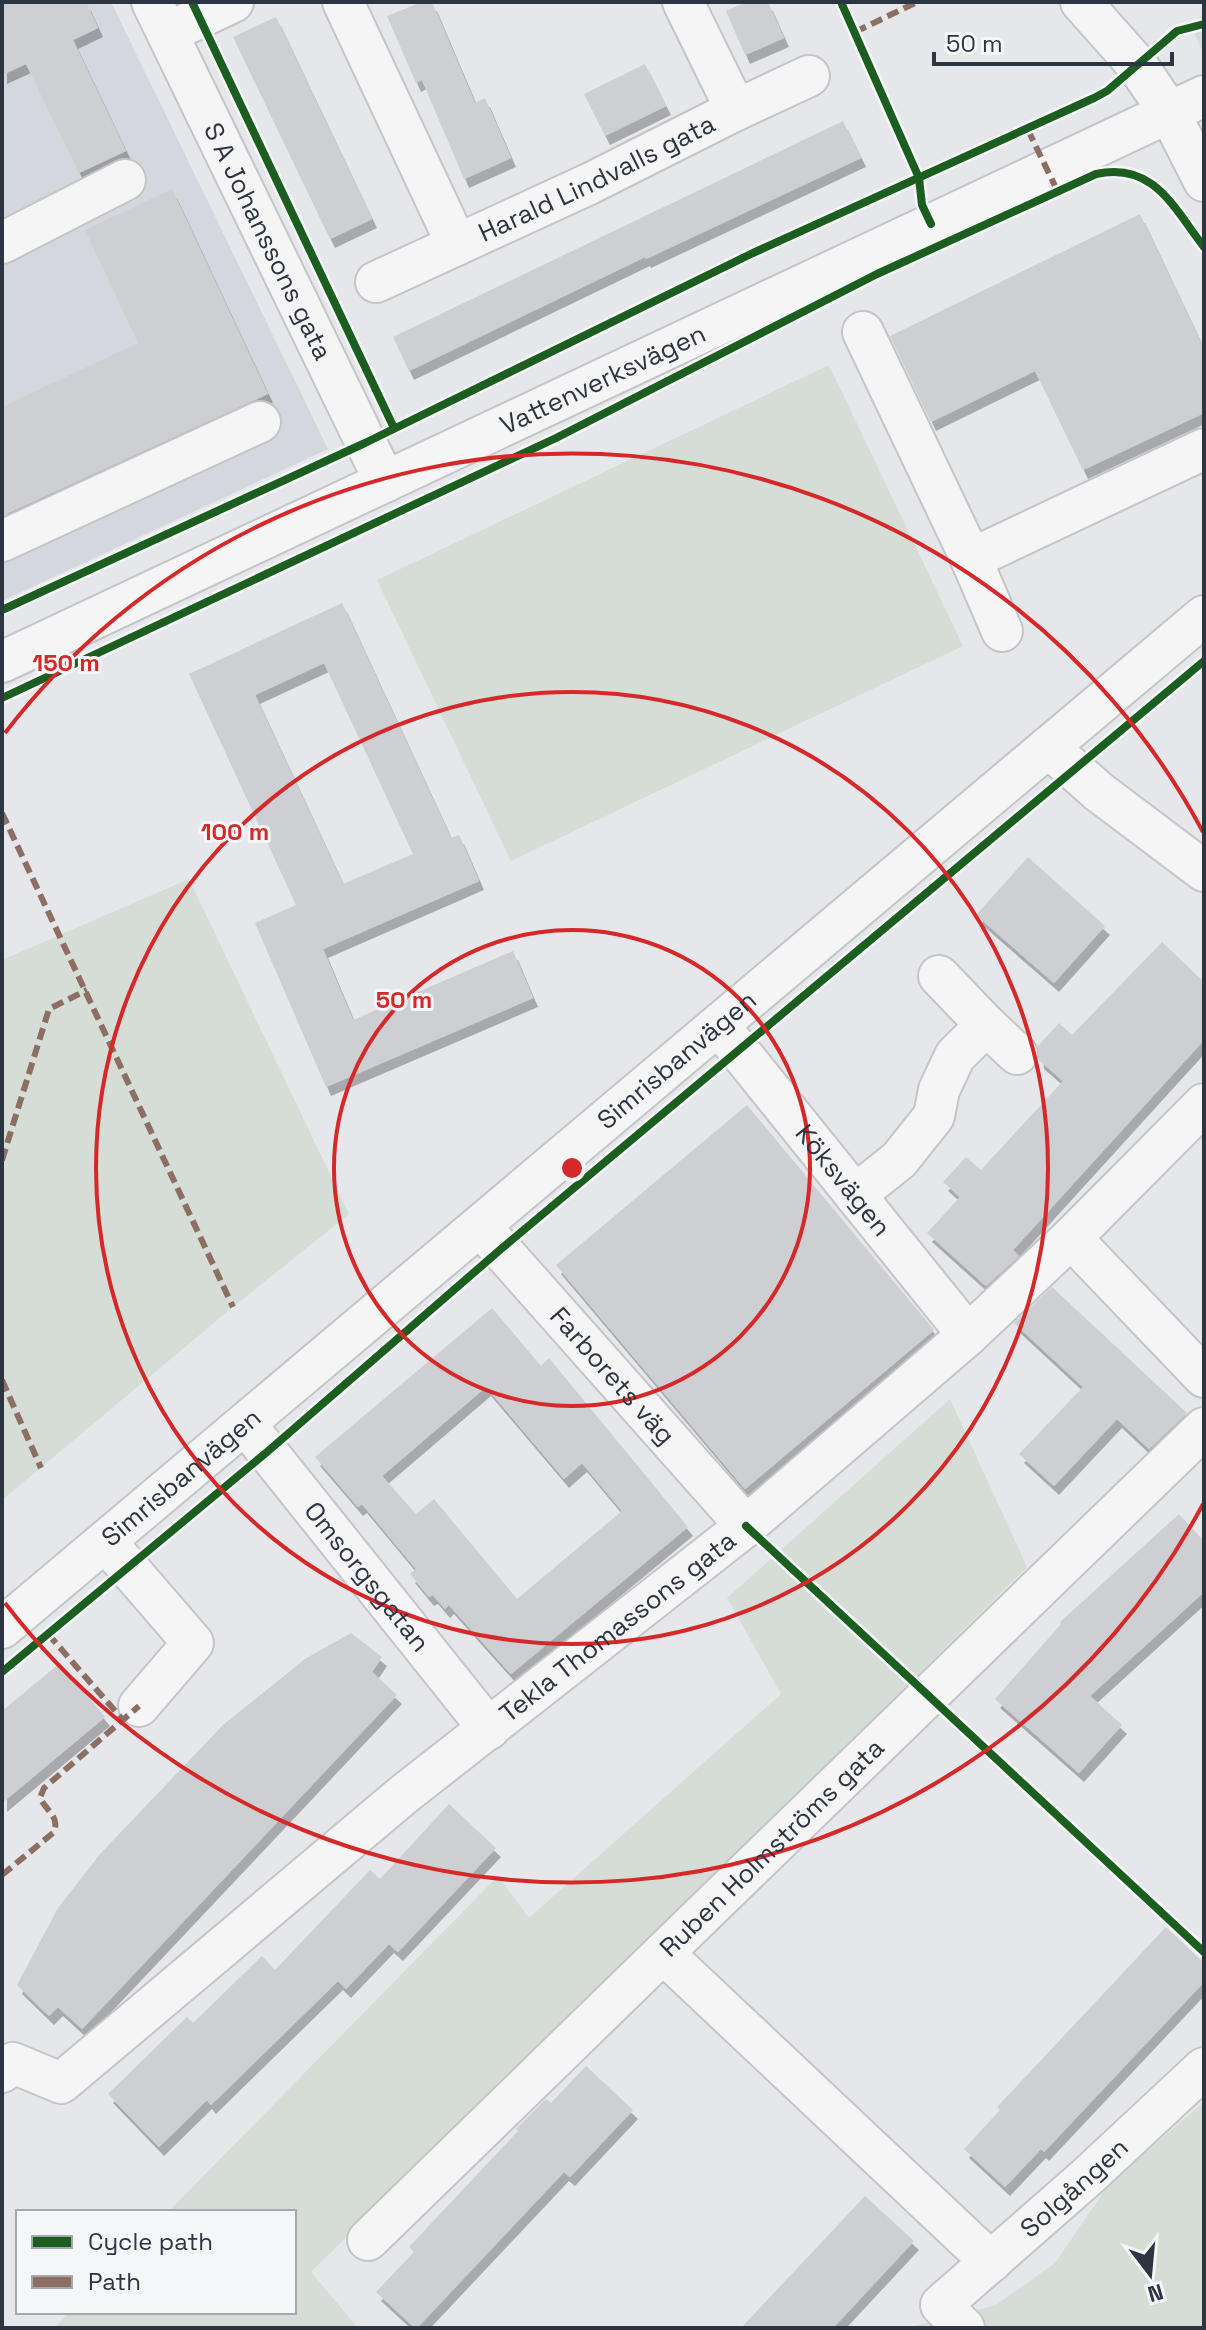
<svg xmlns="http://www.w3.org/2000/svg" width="1206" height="2330" viewBox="0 0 1206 2330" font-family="'Space Grotesk',sans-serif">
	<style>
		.built { fill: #d4d7dd }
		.green { fill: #d6ddd6 }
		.building { fill: #cdcfd2; fill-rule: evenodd; filter: url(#shadow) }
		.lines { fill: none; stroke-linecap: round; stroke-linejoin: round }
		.minor-casing { stroke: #c3c5c8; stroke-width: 44 }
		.minor { stroke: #f5f5f6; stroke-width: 40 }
		.quiet { stroke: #8d6e63; stroke-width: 6; stroke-dasharray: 12 6; stroke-linecap: butt }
		.cycleway-casing { stroke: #f4f6f8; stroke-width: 13 }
		.cycleway { stroke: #1b5e20; stroke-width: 8 }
		.ring { fill: none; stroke: #d62828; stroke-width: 4 }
		.labels { text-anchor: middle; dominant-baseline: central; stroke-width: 6; stroke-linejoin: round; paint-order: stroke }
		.street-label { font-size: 26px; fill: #2d3542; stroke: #f4f6f8 }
		.centre { fill: #d62828; stroke: #f4f6f8; stroke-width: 4 }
		.ring-label { font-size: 24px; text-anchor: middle; font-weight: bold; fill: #d62828; stroke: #f4f6f8; stroke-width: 6; stroke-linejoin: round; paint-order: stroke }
	</style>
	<defs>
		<filter id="shadow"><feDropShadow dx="5" dy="9" stdDeviation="0" flood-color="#0004"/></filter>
	</defs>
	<rect width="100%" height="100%" fill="#e5e7ea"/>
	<path class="built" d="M2,2H111L328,449L2,601Z"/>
	<g class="green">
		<path d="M1204,13V55L1191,25Z"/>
		<path d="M829,365L963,646L511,861L377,580Z"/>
		<path d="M189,879L349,1214L233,1307L2,1500V960Z"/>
		<path d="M950,1399L1027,1567L311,2272L358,2328H54L70,2312H294V2212H168L498,1876L529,1918L781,1694L727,1598Z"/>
		<path d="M1204,2102V2328H907L996,2305L1055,2263L1109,2184Z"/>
	</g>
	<g class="building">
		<path d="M2,2H86L98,28L73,40L126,151L79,173L26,64L2,75Z"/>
		<path d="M422,2H432L475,103L485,98L511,158L464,179L422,80L416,83L387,16Z"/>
		<path d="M747,2H768L784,38L745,55L726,11Z"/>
		<path d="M276,17L372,219L330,239L233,37Z"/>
		<path d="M645,64L666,106L605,136L584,94Z"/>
		<path d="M843,121L861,158L646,259L645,257L409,371L393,337Z"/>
		<path d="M172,189L268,394L2,516V407L138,343L85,230Z"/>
		<path d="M1140,214L1204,349V413L1083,470L1035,371L931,422L890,336Z"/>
		<path d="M342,603L451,838L459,835L479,881L323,949L353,1020L513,951L533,998L326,1087L255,923L296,905L189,674ZM324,663L413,854L343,884L255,695Z"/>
		<path d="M1028,857L1105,926L1054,983L976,915Z"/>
		<path d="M1162,942L1204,982V1040L1013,1250L1019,1256L986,1286L927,1233L960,1197L943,1182L966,1157L981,1170L1063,1081L1039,1060L1038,1046L1059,1023L1072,1035Z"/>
		<path d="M747,1105L934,1330L745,1489L556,1265Z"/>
		<path d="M1052,1287L1187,1413L1149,1449L1117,1419L1054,1486L1019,1454L1083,1387L1014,1323Z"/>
		<path d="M492,1308L541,1366L549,1358L688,1527L511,1674L449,1605L445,1609L433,1595L429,1597L410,1574L416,1569L362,1504L358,1507L315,1457ZM486,1387L564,1479L582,1463L622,1511L517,1599L434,1499L416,1514L382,1476Z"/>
		<path d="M1179,1514L1204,1541V1592L1090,1696L1122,1725L1079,1773L995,1699L1061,1624L1060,1622Z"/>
		<path d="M351,1633L382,1657L372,1672L397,1695L82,2029L58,2007L49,2016L17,1985L58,1908L100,1854L223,1725L305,1659Z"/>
		<path d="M60,1663L105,1717L2,1803V1711Z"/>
		<path d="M449,1804L496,1848L398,1952L389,1944L346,1989L338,1981L211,2105L207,2100L159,2147L108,2094L187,2017L193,2023L262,1956L275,1970L370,1870L380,1879Z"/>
		<path d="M1166,1927L1204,1963V1982L1044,2152L1041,2149L1005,2187L964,2149L1000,2110L997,2107Z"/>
		<path d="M586,2066L633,2110L570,2177L564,2172L417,2328H415L376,2292L414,2252L409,2247L518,2131L516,2129L546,2099L551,2103Z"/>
		<path d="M865,2196L914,2241L833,2328H741Z"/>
	</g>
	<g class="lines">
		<g class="minor-casing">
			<g id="minor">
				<path id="s1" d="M152,2L385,482"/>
				<path d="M343,2L457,245"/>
				<path d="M683,2L736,110"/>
				<path d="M1081,2L1137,65L1169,112L1204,181"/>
				<path d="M167,33L233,2"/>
				<path d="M2,243L125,180"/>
				<path id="s2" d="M376,282L589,184L736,110L809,76"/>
				<path d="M863,332L971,559L1002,631"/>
				<path d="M2,541L260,422"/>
				<path d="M971,559L1204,449"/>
				<path id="s3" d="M2,662L1204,96"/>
				<path d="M1048,747L1099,792L1204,871"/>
				<path d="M939,976L986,1025"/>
				<path id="s4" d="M719,1026L968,1335"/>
				<path d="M855,1195L899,1160L934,1116L939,1090L955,1056L986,1025L1017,1054"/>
				<path id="s5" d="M480,1226L746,1526"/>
				<path d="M1071,1238L1204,1377"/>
				<path id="s6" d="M246,1425L489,1729"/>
				<path d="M106,1542L193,1643L139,1706"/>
				<path id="s7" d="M2,1628L1204,616"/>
				<path id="s8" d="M2,2072L13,2063L61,2083L403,1795L746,1526L968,1335L1071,1238L1204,1104"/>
				<path d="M368,2240L663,1953"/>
				<path id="s9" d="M991,2262L663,1953L1204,1428"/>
				<path id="s10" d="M964,2328L941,2305L1087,2177L1204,2068"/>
			</g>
		</g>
		<use href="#minor" class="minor"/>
		<g class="quiet">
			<path d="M855,32L917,2"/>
			<path d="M1028,130L1057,190"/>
			<path d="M2,813L233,1307"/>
			<path d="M2,1160L49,1009L87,990"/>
			<path d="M2,1380L41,1468"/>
			<path d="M48,1634L123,1720"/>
			<path d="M2,1875L53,1833C61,1817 47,1812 40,1798L44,1788L139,1706"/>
		</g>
		<g class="cycleway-casing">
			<g id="cycleway">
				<path d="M192,2L394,428"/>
				<path d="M841,2L919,178L922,205L931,224"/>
				<path d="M2,610L365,443L753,253L1094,98L1107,91L1177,31L1204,24"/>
				<path d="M2,698L556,438L877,274L1096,174C1154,162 1173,207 1204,247"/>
				<path d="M746,1526L1204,1952"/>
				<path d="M2,1672L267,1452L501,1249L1204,661"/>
			</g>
		</g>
		<use href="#cycleway" class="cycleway"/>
	</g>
	<g class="ring">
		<circle cx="572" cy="1168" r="238"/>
		<circle cx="572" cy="1168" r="476"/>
		<path d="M1203 1504A715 715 0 0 1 5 1603M5 733A715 715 0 0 1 1203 832"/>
	</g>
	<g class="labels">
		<g class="street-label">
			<text stroke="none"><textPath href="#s2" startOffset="244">Harald Lindvalls gata</textPath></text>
			<text stroke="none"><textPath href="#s1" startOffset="266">S A Johanssons gata</textPath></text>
			<text stroke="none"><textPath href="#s3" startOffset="664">Vattenverksvägen</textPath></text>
			<text stroke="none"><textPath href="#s7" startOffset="882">Simrisbanvägen</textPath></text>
			<text stroke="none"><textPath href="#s4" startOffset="198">Köksvägen</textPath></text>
			<text stroke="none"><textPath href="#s5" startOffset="200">Farborets väg</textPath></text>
			<text stroke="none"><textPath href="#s7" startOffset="234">Simrisbanvägen</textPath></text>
			<text stroke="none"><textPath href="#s6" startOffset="194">Omsorgsgatan</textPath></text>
			<text stroke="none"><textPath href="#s8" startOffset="786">Tekla Thomassons gata</textPath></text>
			<text stroke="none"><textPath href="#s9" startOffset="602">Ruben Holmströms gata</textPath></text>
			<text stroke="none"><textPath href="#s10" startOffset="210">Solgången</textPath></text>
		</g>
	</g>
	<circle cx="572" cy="1168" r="12" class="centre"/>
	<g class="ring-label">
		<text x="66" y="671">150 m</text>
		<text x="235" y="840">100 m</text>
		<text x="404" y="1008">50 m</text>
	</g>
	<rect width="1206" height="2330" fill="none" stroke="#2d3542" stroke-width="8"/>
	<rect x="16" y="2210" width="280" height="104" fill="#f4f6f8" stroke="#a4a9af" stroke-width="2"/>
	<rect x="32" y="2236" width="40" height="12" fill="#1b5e20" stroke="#a4a9af" stroke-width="2"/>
	<text x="88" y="2250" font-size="24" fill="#2d3542">Cycle path</text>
	<rect x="32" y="2276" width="40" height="12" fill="#8d6e63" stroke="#a4a9af" stroke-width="2"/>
	<text x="88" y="2290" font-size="24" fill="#2d3542">Path</text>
	<g transform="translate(1150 2274) rotate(164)" stroke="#f4f6f8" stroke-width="6" paint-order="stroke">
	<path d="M0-6L14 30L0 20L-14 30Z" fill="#2d3542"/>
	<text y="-12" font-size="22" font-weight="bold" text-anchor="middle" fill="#2d3542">N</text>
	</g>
	<path d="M934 52v12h238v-12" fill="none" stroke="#2d3542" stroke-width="4"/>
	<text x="946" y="52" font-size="24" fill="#2d3542" stroke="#f4f6f8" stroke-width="6" paint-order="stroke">50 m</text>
</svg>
